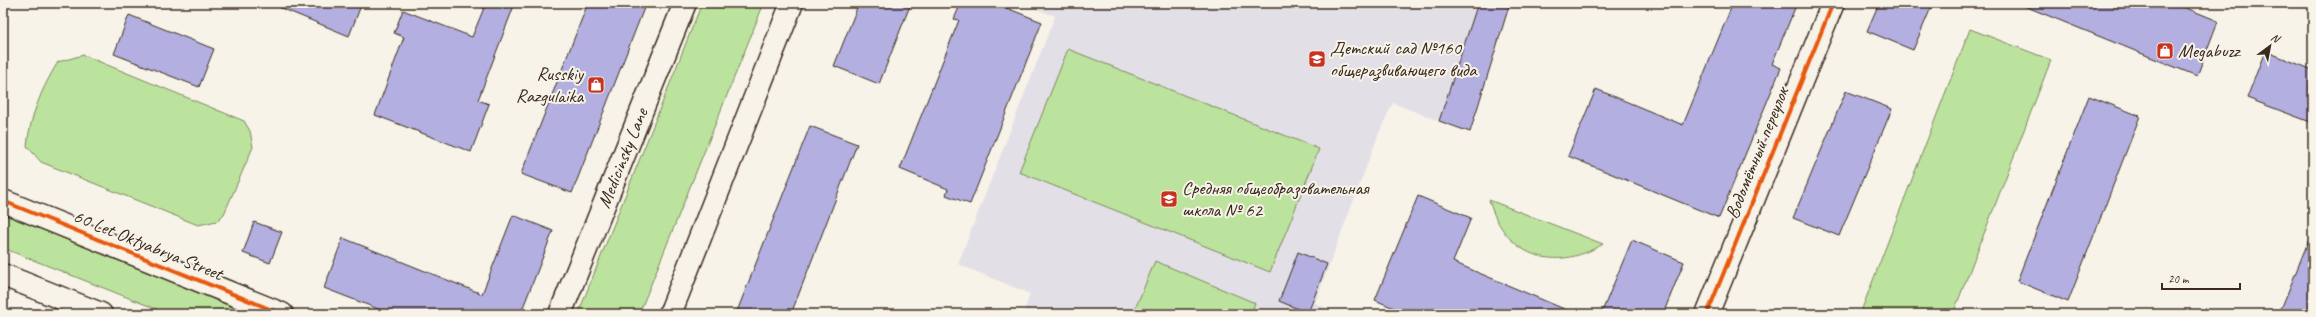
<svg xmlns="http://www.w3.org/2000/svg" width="2316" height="317" viewBox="0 0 2316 317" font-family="Caveat,sans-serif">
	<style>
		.built { fill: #e3dfe6 }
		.green { fill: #bce39e; stroke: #7c865e }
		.building { fill: #b3b0e1; stroke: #3b2a1e }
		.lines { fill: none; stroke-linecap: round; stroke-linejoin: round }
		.minor-casing { stroke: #3b2a1e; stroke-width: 25 }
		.major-casing { stroke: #3b2a1e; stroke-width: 25 }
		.minor { stroke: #f7f3e8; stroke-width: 22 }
		.major { stroke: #f7f3e8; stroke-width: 22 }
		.cycleway-casing { stroke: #f7f3e8; stroke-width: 6 }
		.cycleway { stroke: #e8590c; stroke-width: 4 }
		.labels { text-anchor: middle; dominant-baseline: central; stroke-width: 4; stroke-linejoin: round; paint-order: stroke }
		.poi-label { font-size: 19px; fill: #3b2a1e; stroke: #f7f3e8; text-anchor: start }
		.street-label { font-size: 19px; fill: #3b2a1e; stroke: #f7f3e8 }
	</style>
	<rect width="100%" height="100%" fill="#f7f3e8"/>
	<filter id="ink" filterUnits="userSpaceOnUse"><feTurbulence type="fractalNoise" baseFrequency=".025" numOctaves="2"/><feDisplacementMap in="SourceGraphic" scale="8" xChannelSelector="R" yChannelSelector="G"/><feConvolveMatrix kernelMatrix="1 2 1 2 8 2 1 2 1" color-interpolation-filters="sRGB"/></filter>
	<g filter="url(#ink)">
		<path class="built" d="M1020,3H1478L1439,121L1393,103L1379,133L1315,303L1340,314H1023L1030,294L958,264L1055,16Z"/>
		<g class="green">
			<path d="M702,3H764L639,314H578Z"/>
			<path d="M1970,29L2051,60L1953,314H1860Z"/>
			<path d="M1068,49L1319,149L1270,272L1019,172Z"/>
			<path d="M83,55L244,121L250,131L253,147L224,214L217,221L198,225L41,162L27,146C30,116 42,88 58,62Z"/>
			<path d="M1489,200L1603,244C1553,274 1505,256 1489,200Z"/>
			<path d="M3,214L253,314H169L3,248Z"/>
			<path d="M1155,261L1255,303L1251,314H1133Z"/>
		</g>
		<g class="building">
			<path d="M269,3H362L349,36Z"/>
			<path d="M486,3H515L478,100L489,104L471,152L375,115L404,37L394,33L403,10L472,37Z"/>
			<path d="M588,3H646L572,193L521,174Z"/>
			<path d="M859,3H911L879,84L834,66Z"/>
			<path d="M961,3H994L1042,22L970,204L946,195L948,189L900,169L959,20L954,19Z"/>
			<path d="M1478,3H1510L1470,132L1439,121Z"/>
			<path d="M1733,3H1797L1772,64L1781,68L1719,218L1568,156L1596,89L1683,125Z"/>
			<path d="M1879,3H1933L1913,50L1867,31Z"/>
			<path d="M2017,3H2174L2218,21L2197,76Z"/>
			<path d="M129,15L214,49L199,87L114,54Z"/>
			<path d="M2265,51L2313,70V123L2247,98Z"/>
			<path d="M1846,91L1892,109L1839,236L1793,218Z"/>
			<path d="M2089,96L2140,116L2068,302L2017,281Z"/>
			<path d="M810,126L857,144L791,314H736Z"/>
			<path d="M1418,196L1471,218L1453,262L1576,314H1408L1375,300Z"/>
			<path d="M513,215L553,231L522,310L530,314H391L324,288L343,238L482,294Z"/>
			<path d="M254,222L282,232L270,263L243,253Z"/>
			<path d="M2312,232L2313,314H2279L2288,292Z"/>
			<path d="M1632,240L1684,262L1663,314H1601Z"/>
			<path d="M1298,252L1327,264L1308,313L1279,301Z"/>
		</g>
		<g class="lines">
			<g class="minor-casing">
				<g id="minor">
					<path d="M3,201L282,314"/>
					<path d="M3,275L101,314"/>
					<path d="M1707,314L1833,3"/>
				</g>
			</g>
			<g class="major-casing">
				<g id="major">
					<path id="s1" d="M560,314L685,3"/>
					<path d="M670,314L792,3"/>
				</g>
			</g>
			<use href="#minor" class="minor"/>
			<use href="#major" class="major"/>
			<g class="cycleway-casing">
				<g id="cycleway">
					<path d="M3,201L282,314"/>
					<path d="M1707,314L1833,3"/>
				</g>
			</g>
			<use href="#cycleway" class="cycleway"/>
		</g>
	</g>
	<defs>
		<g id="shop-square" transform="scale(0.9)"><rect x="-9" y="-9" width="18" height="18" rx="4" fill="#c8321e" stroke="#f7f3e8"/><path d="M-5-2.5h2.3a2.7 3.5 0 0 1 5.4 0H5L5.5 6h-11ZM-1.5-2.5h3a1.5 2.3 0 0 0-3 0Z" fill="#fff"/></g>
		<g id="school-square" transform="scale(0.9)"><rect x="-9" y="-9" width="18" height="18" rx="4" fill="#c8321e" stroke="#f7f3e8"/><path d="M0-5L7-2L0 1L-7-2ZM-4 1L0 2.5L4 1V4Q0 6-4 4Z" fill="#fff"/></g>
	</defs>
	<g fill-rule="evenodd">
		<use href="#shop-square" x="2165" y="51"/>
		<use href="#school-square" x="1317" y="59"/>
		<use href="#shop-square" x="596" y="85"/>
		<use href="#school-square" x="1169" y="199"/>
	</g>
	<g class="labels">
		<g class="poi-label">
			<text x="1330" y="48">Детский сад №160<tspan x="1330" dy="22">общеразвивающего вида</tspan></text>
			<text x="2178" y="51">Megabuzz</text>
			<text x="583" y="74" text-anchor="end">Russkiy<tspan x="583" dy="22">Razgulaika</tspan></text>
			<text x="1182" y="188">Средняя общеобразовательная<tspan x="1182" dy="22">школа № 62</tspan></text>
		</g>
		<g class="street-label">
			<text transform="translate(1757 153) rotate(-68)">Водомётный переулок</text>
			<text stroke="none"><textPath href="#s1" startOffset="168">Medicinsky Lane</textPath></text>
			<text transform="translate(148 245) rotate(22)">60 Let Oktyabrya Street</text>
		</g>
	</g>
	<rect width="2316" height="317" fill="none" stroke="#f7f3e8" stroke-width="16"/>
	<rect x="8" y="8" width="2300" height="301" fill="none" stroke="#3b2a1e" stroke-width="1.5" filter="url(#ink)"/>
	<g transform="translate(2270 46) rotate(32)" stroke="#f7f3e8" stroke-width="3" paint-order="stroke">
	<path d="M0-3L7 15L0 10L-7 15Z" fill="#3b2a1e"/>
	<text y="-6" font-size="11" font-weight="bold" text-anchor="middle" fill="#3b2a1e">N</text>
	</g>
	<path d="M2162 283v6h78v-6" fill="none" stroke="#3b2a1e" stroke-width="2"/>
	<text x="2168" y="283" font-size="12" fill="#3b2a1e" stroke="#f7f3e8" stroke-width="3" paint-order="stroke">20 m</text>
</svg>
